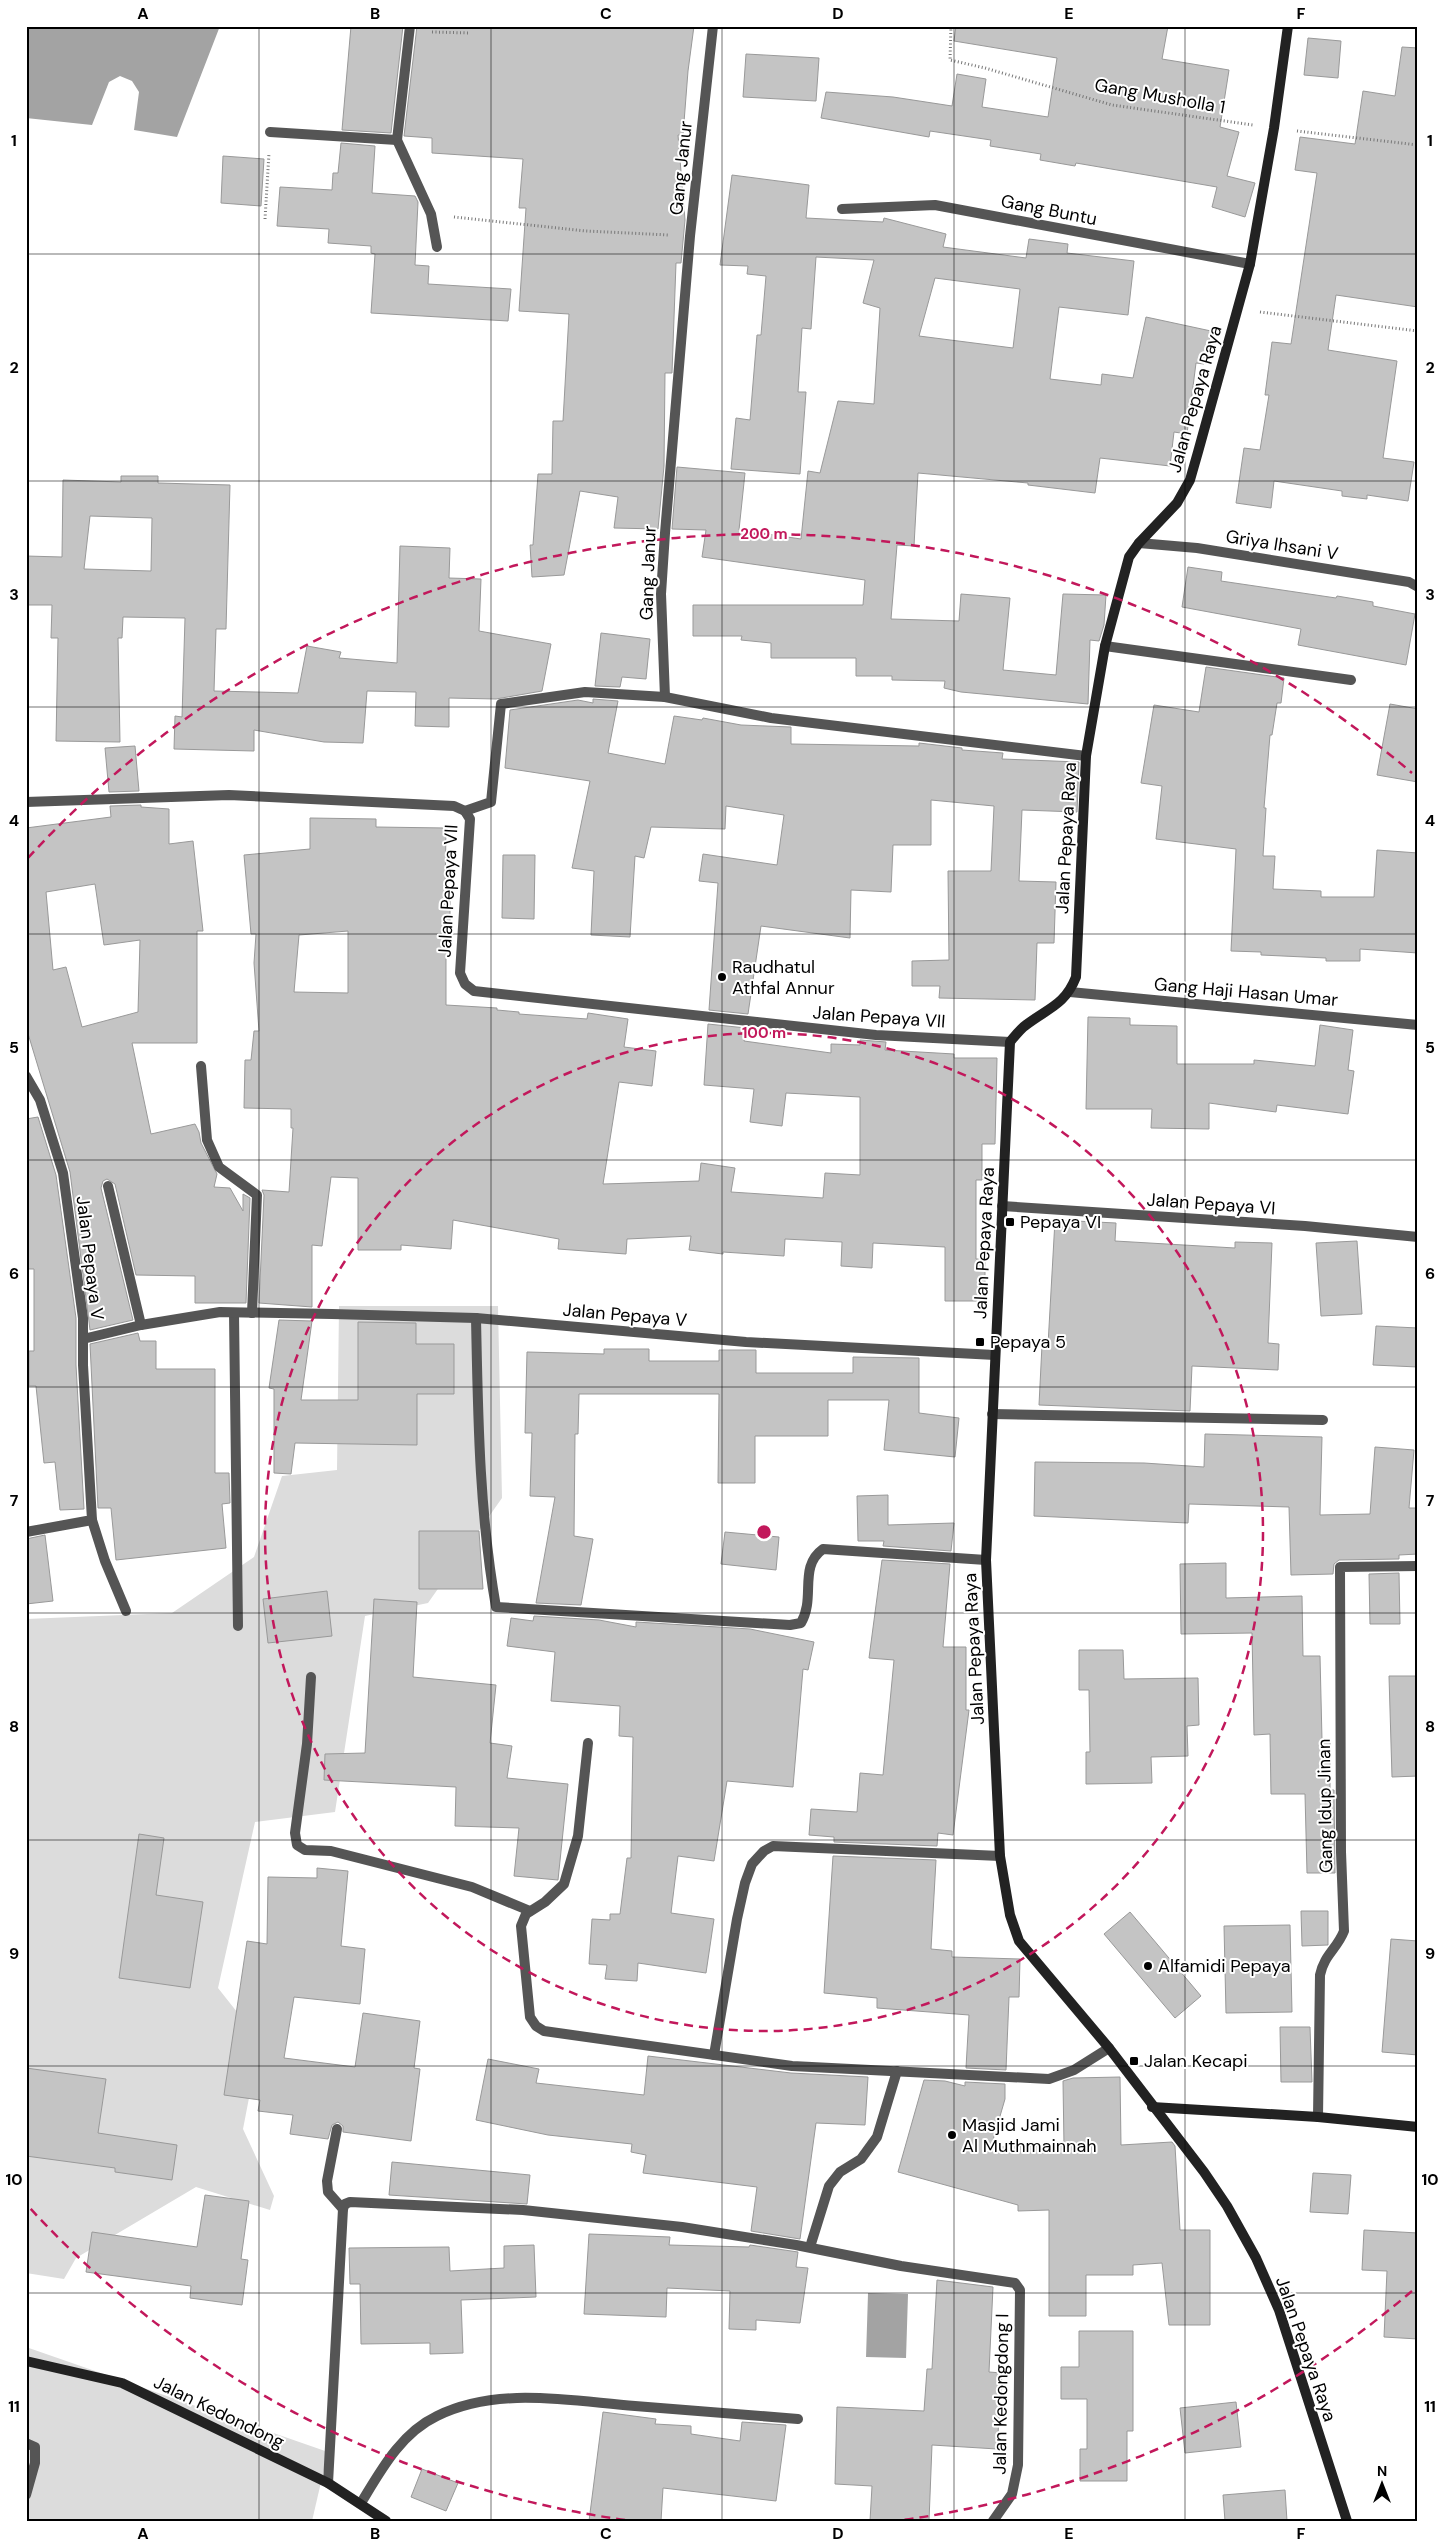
<svg xmlns="http://www.w3.org/2000/svg" width="1444" height="2547" viewBox="0 0 1444 2547" font-family="'DM Sans',sans-serif">
	<style>
		.green { fill: #dcdcdc }
		.water { fill: #a3a3a3 }
		.building { fill: #c4c4c4; stroke: #999; fill-rule: evenodd }
		.lines { fill: none; stroke-linecap: round; stroke-linejoin: round }
		.path { stroke: #777; stroke-width: 3; stroke-dasharray: 1 2.5; stroke-linecap: butt }
		.street { stroke: #555; stroke-width: 10 }
		.secondary { stroke: #222; stroke-width: 10 }
		.grid { fill: none; stroke: #000; stroke-width: 1; stroke-opacity: 0.55 }
		.ring { fill: none; stroke: #c2185b; stroke-width: 2.5; stroke-dasharray: 9 6 }
		.poi-dot { fill: #000; stroke: #fff; stroke-width: 2 }
		.labels { text-anchor: middle; dominant-baseline: central; stroke-width: 4; stroke-linejoin: round; paint-order: stroke }
		.street-label { font-size: 18px; fill: #000; stroke: #fff }
		.poi-label { font-size: 18px; fill: #000; stroke: #fff; text-anchor: start }
		.centre { fill: #c2185b; stroke: #fff; stroke-width: 2.5 }
		.ring-label { font-size: 15px; text-anchor: middle; font-weight: bold; fill: #c2185b; stroke: #fff; stroke-width: 4; stroke-linejoin: round; paint-order: stroke }
		.neatline { fill: none; stroke: #000; stroke-width: 2 }
		.grid-label { font-size: 16px; text-anchor: middle; font-weight: bold; fill: #000 }
	</style>
	<rect width="100%" height="100%" fill="#fff"/>
	<g class="green">
		<path d="M339,1306H498L502,1498L428,1603L365,1616L335,1812L255,1822L218,1988L260,2041L243,2129L274,2196L270,2210L196,2187L76,2258L64,2279L26,2273V1619L172,1613L254,1557L282,1476L337,1470Z"/>
		<path d="M26,2347L328,2452L312,2521H26Z"/>
	</g>
	<g class="water">
		<path d="M26,26H220L177,137L134,130L139,92L132,81L120,76L109,82L92,125L26,118Z"/>
		<path d="M868,2293L908,2294L906,2358L866,2357Z"/>
	</g>
	<g class="building">
		<path d="M351,26H403L391,133L342,130Z"/>
		<path d="M417,26H694L688,71L683,135H678L685,220L681,263H676L672,373H665L664,466L658,529L614,528L618,497L580,491L564,575L532,577L530,545H533L538,474H552L553,421H563L569,314L519,311L526,208H519L523,159L432,153V138L404,136Z"/>
		<path d="M956,26H1168L1162,59L1229,70L1220,127L1239,132L1227,176L1255,183L1245,217L1212,207L1217,187L1076,163L1075,166L1040,160L1041,154L990,146L991,140L930,131L929,137L821,118L826,92L893,97L952,106L957,74L986,79L982,107L1048,117L1057,58L954,41Z"/>
		<path d="M1308,38L1341,41L1338,78L1304,75Z"/>
		<path d="M1402,47L1418,48V307L1336,295L1328,350L1397,361L1383,458L1414,462L1408,501L1367,495V499L1342,496V491L1274,481L1271,508L1236,503L1244,448L1260,450L1269,395H1265L1272,342L1291,344L1317,173L1295,170L1300,137L1355,144L1363,91L1395,96Z"/>
		<path d="M746,54L819,58L816,101L743,97Z"/>
		<path d="M341,143L375,146L372,193L415,196L418,202L415,265L429,266L428,284L511,289L508,321L371,313L375,254L371,253V246L328,243L329,229L277,226L280,187L332,190L333,173H338Z"/>
		<path d="M223,156L264,159L261,206L221,203Z"/>
		<path d="M732,175L809,185L806,218L883,222L884,218L946,234L943,247L1026,258L1029,239L1068,244L1067,253L1134,261L1128,315L1059,307L1050,379L1101,385L1102,374L1133,378L1146,317L1211,331L1204,364L1196,363L1187,434L1174,432L1170,466L1100,458L1095,493L1028,485V483L918,473L914,546L897,545L891,619L959,621L961,594L1010,598L1003,670L1056,675L1063,594L1106,595L1104,625L1099,641L1090,640L1088,704L961,692L944,688L945,681L892,680V676H856V658H771V643L741,640L742,636H693V605H863L865,580L702,557L706,530L672,529L677,467L745,473L739,530L801,539L808,471L820,473L838,401L874,404L880,308L863,303L874,260L816,257L811,329L802,328L798,392H806L800,474L731,469L736,418L750,420L757,335H761L766,276L747,274L748,266L720,265ZM935,278L1020,289L1013,348L919,336Z"/>
		<path d="M121,476H158V483L230,485L226,629H216L214,691L298,693L307,646L341,652L339,658L397,663L400,546L450,548L449,578L481,579L479,631L551,644L542,691L496,699L449,698V727L415,726L416,692L367,691L363,743L324,742L254,730V751L174,749L175,716L182,717L185,618L123,617L122,638H118L120,742L56,741L58,638H51L52,605H26V556L62,557L63,480L121,482ZM90,516L152,518L151,571L84,569Z"/>
		<path d="M1188,567L1222,572L1221,581L1336,598L1337,596L1373,602V606L1415,614L1406,665L1298,645L1301,629L1182,607Z"/>
		<path d="M601,633L650,639L646,679L622,677L620,687L595,686Z"/>
		<path d="M1206,667L1284,678L1281,703H1277L1272,735H1270L1264,808H1266L1263,856H1275L1273,889L1321,891V897H1374L1377,850L1418,853V953L1360,949V961H1326V958L1261,955V952L1231,951L1236,849L1156,839L1162,786L1141,783L1154,705L1199,712Z"/>
		<path d="M593,699L618,701L608,753L665,764L674,716L702,720L703,718L741,725L791,727V744L919,746V743L962,748V750L1003,753L1002,759L1079,762L1077,812L1022,810L1019,881L1056,882L1054,943H1037L1035,1000L939,998L940,986H912V961L949,960L948,871H991L994,806L931,800V845H893L891,892L851,890L850,938L761,926L748,1014L709,1010L718,883L699,881L703,854L777,865L784,815L726,806L725,829L651,827L644,858L635,856L630,937L591,935L594,871L572,868L590,781L505,768L510,710L578,700L593,703Z"/>
		<path d="M1390,704L1418,709V782L1377,775Z"/>
		<path d="M135,746L139,791L109,792L105,748Z"/>
		<path d="M141,805V807L169,809V844L193,841L203,931H197V1043H132L151,1134L195,1124L199,1132L201,1143L217,1174L214,1187L230,1188L243,1211V1194L250,1198L246,1303H195V1276L136,1275L115,1184L107,1179L103,1181L101,1188L133,1320L90,1330L70,1172L26,1027V828L111,817L110,806ZM95,884L104,945L140,940L138,1012L82,1027L66,967L53,970L46,892Z"/>
		<path d="M310,818L376,819V827L446,828L445,897H450V943L446,942V1005L497,1008V1010L519,1012V1014L587,1019L588,1013L628,1019L624,1047L656,1051L652,1086L619,1082L603,1184L699,1181L701,1163L735,1168L731,1192L823,1198L825,1173L860,1175V1097L786,1093L782,1126L750,1122L754,1089L704,1085L708,1024L746,1028L744,1041L831,1053V1044L860,1045V1040L886,1042L885,1050L954,1054V1058H997L995,1144H982V1180H976V1259H985V1301H945V1247L873,1243L872,1268L841,1266L842,1242L785,1239L784,1256L723,1252V1254L689,1250L691,1236L627,1239L626,1254L558,1249L559,1239L453,1220L451,1249L401,1245V1250H358V1178L331,1177L322,1246L312,1245V1307L259,1303L264,1195L262,1190L289,1192L293,1128H291V1109L244,1108L245,1060H251L254,1031H259L254,963L256,934H251L244,855L310,849ZM348,931V993L294,992L299,935Z"/>
		<path d="M503,855H535L534,919L502,918Z"/>
		<path d="M1088,1017L1130,1018V1025L1177,1026V1064H1254V1060L1315,1066L1320,1025L1353,1030L1348,1070L1354,1071L1348,1114L1277,1105L1276,1112L1209,1103V1129L1151,1128L1152,1109H1086Z"/>
		<path d="M38,1117L56,1175L76,1318V1365L84,1509L60,1510L55,1462L44,1463L36,1386H29V1351H34V1269H26V1119Z"/>
		<path d="M1055,1220L1116,1223L1115,1241L1235,1248V1242L1272,1243L1268,1343L1279,1344L1278,1370L1192,1366L1190,1411L1039,1405L1042,1345H1048Z"/>
		<path d="M1357,1241L1362,1314L1321,1316L1316,1243Z"/>
		<path d="M279,1320L312,1321L301,1400H358V1322L416,1323V1344H454V1394H417V1445L295,1443L291,1474L274,1473V1389L269,1388Z"/>
		<path d="M1376,1326L1418,1328V1367L1373,1365Z"/>
		<path d="M138,1333L140,1341H156V1369H215V1473H229L230,1503L222,1504L226,1548L116,1560L111,1508H98L90,1344Z"/>
		<path d="M604,1349H649V1361H719V1350H756V1373H853V1357L919,1358V1413L959,1418L955,1457L884,1450L889,1400H828V1436H755V1483H718L719,1394H579L578,1434H575L574,1536L593,1539L581,1605L536,1603L555,1497L530,1496L532,1433H525L527,1352L604,1354Z"/>
		<path d="M1205,1434L1322,1437L1320,1515L1370,1514L1375,1447L1414,1450L1409,1508H1418V1554L1399,1555V1559L1339,1560L1334,1564L1333,1574L1291,1575L1289,1507L1189,1504L1188,1523L1034,1516L1035,1462L1144,1463L1204,1467Z"/>
		<path d="M888,1495V1525L954,1523L951,1551L883,1546L884,1541H858L857,1496Z"/>
		<path d="M419,1531H479L483,1589H419Z"/>
		<path d="M725,1532L779,1537L776,1570L721,1564Z"/>
		<path d="M45,1535L53,1601L26,1604V1539Z"/>
		<path d="M882,1560L950,1564L943,1647H966V1710H969L953,1835L938,1833L937,1846L834,1842V1837L809,1835L811,1809L857,1812L860,1773L883,1775L894,1660L869,1658Z"/>
		<path d="M1226,1563V1598L1302,1596L1303,1656H1320L1322,1740H1330V1790H1334L1335,1873H1307L1305,1794H1271L1270,1734L1254,1735L1252,1633L1181,1634L1180,1564Z"/>
		<path d="M1399,1573L1400,1624H1370L1369,1574Z"/>
		<path d="M327,1591L332,1636L268,1643L263,1599Z"/>
		<path d="M374,1599L417,1602L413,1677L496,1685L490,1743L512,1746L507,1778L568,1784L558,1880L514,1876L519,1828L455,1826L456,1787L324,1780L325,1754L365,1753Z"/>
		<path d="M534,1616L599,1620L636,1627V1622L750,1629L814,1642L808,1670L803,1669L793,1787L727,1781L714,1861L678,1856L671,1913L714,1919L706,1973L638,1963L637,1981L605,1979L607,1965L589,1964L592,1919L610,1920V1914H620L627,1858H631L633,1737L619,1736L620,1706L551,1701L555,1652L507,1646L511,1618L533,1621Z"/>
		<path d="M1079,1650H1123L1124,1679L1198,1678L1199,1725L1187,1726L1188,1756L1151,1757L1152,1783L1086,1784V1752H1090L1089,1690H1079Z"/>
		<path d="M1389,1676H1418V1776L1392,1777Z"/>
		<path d="M139,1834L164,1838L156,1895L203,1902L190,1988L119,1978Z"/>
		<path d="M833,1856L936,1860L931,1949L952,1951V1957L1020,1959L1019,1997H1009L1006,2070L966,2068L969,2015L877,2008V1998L824,1993Z"/>
		<path d="M317,1868L348,1871L341,1946L365,1949L360,2004L294,1997L284,2058L355,2067L363,2013L420,2021L414,2068L420,2069L411,2141L343,2132V2126L338,2122L332,2125L328,2139L290,2134L293,2115L258,2111L260,2100L224,2095L247,1941L267,1944L268,1877L317,1878Z"/>
		<path d="M1301,1911H1328V1945L1302,1946Z"/>
		<path d="M1130,1912L1201,1996L1175,2018L1104,1934Z"/>
		<path d="M1290,1925L1292,2012L1226,2013L1224,1926Z"/>
		<path d="M1391,1939L1418,1941V2055L1382,2052Z"/>
		<path d="M1280,2027H1310L1312,2082H1281Z"/>
		<path d="M648,2056L791,2073L868,2077L865,2125L816,2123L800,2239L751,2231L757,2187L643,2173L646,2155L631,2152L632,2144L548,2135L476,2120L488,2059L539,2069L536,2083L644,2095Z"/>
		<path d="M26,2068L106,2079L98,2133L177,2145L172,2180L115,2172V2168L26,2156Z"/>
		<path d="M1120,2077L1121,2145L1172,2142L1175,2146L1180,2230H1210V2325H1169L1162,2263L1133,2265V2275H1086V2316H1049V2210L1018,2211V2205L898,2172L924,2080L945,2081L965,2086V2082L1005,2084V2099L991,2147L1064,2146L1063,2081L1073,2078Z"/>
		<path d="M392,2162L530,2175L527,2204L389,2195Z"/>
		<path d="M1313,2173L1351,2175L1348,2214L1310,2212Z"/>
		<path d="M205,2195L249,2201L241,2259L248,2260L242,2305L190,2298L191,2286L86,2272L92,2232L197,2247Z"/>
		<path d="M1364,2230L1418,2233V2339L1384,2337L1387,2271L1362,2270Z"/>
		<path d="M589,2234L670,2237L669,2245L749,2247L750,2245L798,2252L796,2267L808,2268L800,2323L756,2320V2330L729,2329L730,2291L667,2288L666,2317L584,2314Z"/>
		<path d="M534,2245L536,2297L461,2300L463,2353L430,2354V2343L361,2344L360,2284H350L349,2248L449,2247L450,2271L504,2268V2246Z"/>
		<path d="M937,2280L993,2287L989,2372L1002,2373L997,2449L932,2445L929,2521H870L872,2486L835,2484L837,2407L924,2411L927,2369H932Z"/>
		<path d="M1079,2331H1133V2431H1127V2481H1080V2449H1087V2399H1061V2367H1079Z"/>
		<path d="M1236,2402L1241,2447L1185,2453L1180,2408Z"/>
		<path d="M603,2412L656,2419L655,2424L691,2426V2434L740,2441L742,2422L786,2425L776,2501L663,2488L661,2521H589Z"/>
		<path d="M422,2469L458,2483L446,2511L411,2497Z"/>
		<path d="M1285,2490L1287,2521H1225L1223,2495Z"/>
	</g>
	<g class="lines">
		<g class="path">
			<path d="M951,26L950,60L985,68L1112,105L1253,125"/>
			<path d="M432,32L470,33"/>
			<path d="M1297,131L1418,145"/>
			<path d="M454,217L586,231L669,235"/>
			<path d="M265,219L269,153"/>
			<path d="M1260,312L1418,331"/>
		</g>
		<g class="street">
			<path d="M410,26L397,140L431,214L437,247"/>
			<path d="M270,132L397,140"/>
			<path d="M842,209L935,205L1250,264"/>
			<path d="M1139,543L1197,548L1409,582L1418,587"/>
			<path d="M1105,646L1351,680"/>
			<path d="M665,697L661,594L665,533L690,236L713,26"/>
			<path d="M26,802L229,795L454,806L465,811L470,819L460,973L465,984L474,991L876,1035L1010,1042"/>
			<path d="M465,811L491,802L501,704L585,692L665,697L771,718L1086,756"/>
			<path d="M1070,992L1418,1025"/>
			<path d="M201,1066L207,1140L219,1167L257,1195L252,1313"/>
			<path d="M26,1076L40,1100L63,1173L83,1318V1365L92,1520L26,1532"/>
			<path d="M108,1186L141,1325"/>
			<path d="M1002,1206L1305,1226L1418,1237"/>
			<path d="M234,1313L238,1626"/>
			<path d="M476,1318C478,1415 479,1511 496,1607L790,1625L801,1623C816,1597 798,1567 823,1549L986,1560"/>
			<path d="M83,1339L141,1325L220,1312L332,1314L476,1318L746,1342L995,1355"/>
			<path d="M992,1414L1323,1420"/>
			<path d="M92,1520L105,1561L126,1611"/>
			<path d="M311,1677L307,1744L295,1833L297,1845L305,1850L331,1851L472,1887L530,1911"/>
			<path d="M588,1743L578,1836L564,1884L545,1902L526,1914L521,1926L530,2017L536,2026L544,2031L792,2066L1049,2079L1074,2070L1109,2048"/>
			<path d="M714,2055L737,1919L745,1883L752,1864L764,1851L773,1846L1000,1856"/>
			<path d="M1318,2117L1320,1975C1324,1955 1337,1949 1344,1931L1341,1852L1340,1567L1418,1566"/>
			<path d="M337,2129L327,2181L328,2192L343,2209"/>
			<path d="M810,2247L829,2186L840,2172L861,2159L877,2137L897,2071"/>
			<path d="M26,2443L35,2447V2463L26,2495"/>
			<path d="M328,2483L343,2209L345,2204L350,2202L523,2210L682,2227L796,2245L901,2266L1015,2283L1020,2290L1018,2465L1012,2494L993,2521"/>
			<path d="M361,2503C381,2470 401,2433 437,2416C498,2386 570,2401 635,2406C689,2410 743,2415 798,2419"/>
		</g>
		<g class="secondary">
			<path d="M1288,26L1274,128L1250,264L1198,452L1190,480L1177,503L1139,543L1129,557L1105,646L1086,756L1076,977C1065,1005 1048,1008 1026,1025C1020,1029 1015,1036 1010,1042L986,1560L1000,1856L1010,1915L1019,1941L1109,2048L1204,2172L1227,2206L1256,2258L1279,2310L1347,2521"/>
			<path d="M1152,2107L1318,2117L1418,2127"/>
			<path d="M26,2361L122,2383L328,2483L386,2521"/>
		</g>
	</g>
	<path class="grid" d="M259,26V2521M491,26V2521M722,26V2521M954,26V2521M1185,26V2521M26,254H1418M26,481H1418M26,707H1418M26,934H1418M26,1160H1418M26,1387H1418M26,1613H1418M26,1840H1418M26,2066H1418M26,2293H1418"/>
	<g class="ring">
		<circle cx="764" cy="1532" r="499"/>
		<path d="M1412 2291A998 998 0 0 1 903 2520M625 2520A998 998 0 0 1 28 2206M28 858A998 998 0 0 1 1412 773"/>
	</g>
	<g class="poi-dot">
		<circle cx="722" cy="977" r="5"/>
		<rect x="1005" y="1217" width="10" height="10" rx="2.5"/>
		<rect x="975" y="1337" width="10" height="10" rx="2.5"/>
		<circle cx="1148" cy="1966" r="5"/>
		<rect x="1129" y="2056" width="10" height="10" rx="2.5"/>
		<circle cx="952" cy="2135" r="5"/>
	</g>
	<g class="labels">
		<g class="street-label">
			<text transform="translate(1160 96) rotate(10)">Gang Musholla 1</text>
			<text transform="translate(681 168) rotate(-84)">Gang Janur</text>
			<text transform="translate(1049 210) rotate(11)">Gang Buntu</text>
			<text transform="translate(1195 399) rotate(-74)">Jalan Pepaya Raya</text>
			<text transform="translate(1282 545) rotate(9)">Griya Ihsani V</text>
			<text transform="translate(648 573) rotate(-88)">Gang Janur</text>
			<text transform="translate(1066 838) rotate(-87)">Jalan Pepaya Raya</text>
			<text transform="translate(448 891) rotate(-87)">Jalan Pepaya VII</text>
			<text transform="translate(1246 992) rotate(5)">Gang Haji Hasan Umar</text>
			<text transform="translate(879 1017) rotate(4)">Jalan Pepaya VII</text>
			<text transform="translate(1211 1204) rotate(4)">Jalan Pepaya VI</text>
			<text transform="translate(984 1243) rotate(-87)">Jalan Pepaya Raya</text>
			<text transform="translate(90 1258) rotate(83)">Jalan Pepaya V</text>
			<text transform="translate(625 1315) rotate(5)">Jalan Pepaya V</text>
			<text transform="translate(974 1649) rotate(-93)">Jalan Pepaya Raya</text>
			<text transform="translate(1325 1806) rotate(-91)">Gang Idup Jinan</text>
			<text transform="translate(1306 2349) rotate(71)">Jalan Pepaya Raya</text>
			<text transform="translate(1001 2394) rotate(-89)">Jalan Kedongdong I</text>
			<text transform="translate(219 2412) rotate(26)">Jalan Kedondong</text>
		</g>
		<g class="poi-label">
			<text x="732" y="967">Raudhatul<tspan x="732" dy="21">Athfal Annur</tspan></text>
			<text x="1020" y="1222">Pepaya VI</text>
			<text x="990" y="1342">Pepaya 5</text>
			<text x="1158" y="1966">Alfamidi Pepaya</text>
			<text x="1144" y="2061">Jalan Kecapi</text>
			<text x="962" y="2125">Masjid Jami<tspan x="962" dy="21">Al Muthmainnah</tspan></text>
		</g>
	</g>
	<circle cx="764" cy="1532" r="8" class="centre"/>
	<g class="ring-label">
		<text x="764" y="539">200 m</text>
		<text x="764" y="1038">100 m</text>
	</g>
	<rect width="1444" height="2547" fill="none" stroke="#ffffff" stroke-width="55"/>
	<g transform="translate(1382 2484)" stroke="#ffffff" stroke-width="4" paint-order="stroke">
	<path d="M0-4L9 19L0 12L-9 19Z" fill="#000000"/>
	<text y="-8" font-size="14" font-weight="bold" text-anchor="middle" fill="#000000">N</text>
	</g>
	<rect x="28" y="28" width="1388" height="2492" class="neatline"/>
	<g class="grid-label">
		<text x="143" y="19">A</text>
		<text x="375" y="19">B</text>
		<text x="606" y="19">C</text>
		<text x="838" y="19">D</text>
		<text x="1069" y="19">E</text>
		<text x="1301" y="19">F</text>
		<text x="14" y="146">1</text>
		<text x="1430" y="146">1</text>
		<text x="14" y="373">2</text>
		<text x="1430" y="373">2</text>
		<text x="14" y="600">3</text>
		<text x="1430" y="600">3</text>
		<text x="14" y="826">4</text>
		<text x="1430" y="826">4</text>
		<text x="14" y="1053">5</text>
		<text x="1430" y="1053">5</text>
		<text x="14" y="1279">6</text>
		<text x="1430" y="1279">6</text>
		<text x="14" y="1506">7</text>
		<text x="1430" y="1506">7</text>
		<text x="14" y="1732">8</text>
		<text x="1430" y="1732">8</text>
		<text x="14" y="1959">9</text>
		<text x="1430" y="1959">9</text>
		<text x="14" y="2185">10</text>
		<text x="1430" y="2185">10</text>
		<text x="14" y="2412">11</text>
		<text x="1430" y="2412">11</text>
		<text x="143" y="2539">A</text>
		<text x="375" y="2539">B</text>
		<text x="606" y="2539">C</text>
		<text x="838" y="2539">D</text>
		<text x="1069" y="2539">E</text>
		<text x="1301" y="2539">F</text>
	</g>
</svg>
